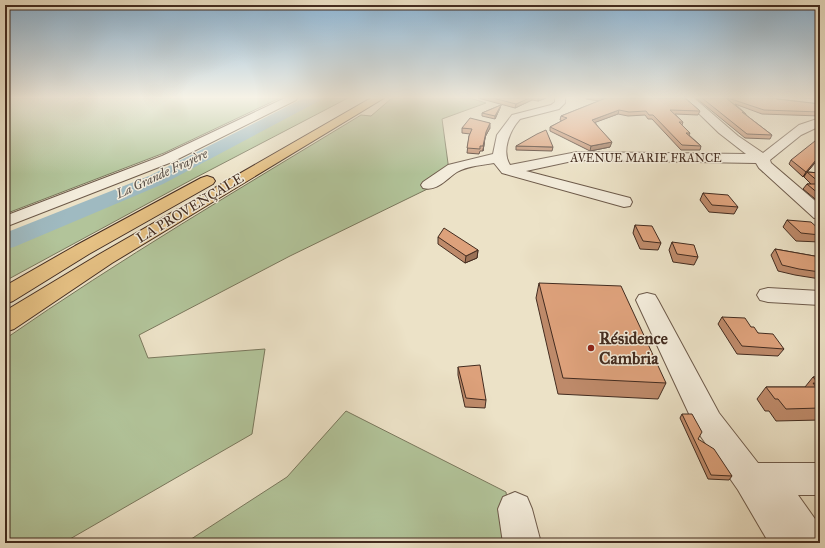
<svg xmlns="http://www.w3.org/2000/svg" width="825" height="548" viewBox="0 0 825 548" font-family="'IM FELL Great Primer',serif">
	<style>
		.green { fill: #b2c49a; stroke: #7a785d }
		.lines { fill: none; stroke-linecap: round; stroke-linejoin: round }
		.river { fill: #9fbac1; fill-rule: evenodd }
		.minor-casing { stroke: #6d5a4a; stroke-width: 2 }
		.highway-casing { stroke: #432c20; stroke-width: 2 }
		.minor { fill: #f3ecdb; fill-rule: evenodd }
		.highway { fill: #e6c184; fill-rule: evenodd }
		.wall { fill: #be8a6a; stroke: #432c20 }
		.shaded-wall { fill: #9b7156; stroke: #432c20 }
		.building { fill: #dda17b; stroke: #432c20 }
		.poi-dot { fill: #8f2418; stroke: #f3ecdb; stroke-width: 1.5 }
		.labels { text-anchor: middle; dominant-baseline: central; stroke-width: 3; stroke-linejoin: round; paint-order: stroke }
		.far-street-label { font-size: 12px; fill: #432c20; stroke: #f3ecdb }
		.far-water-label { font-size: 13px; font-style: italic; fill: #5a5048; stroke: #f3ecdb }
		.street-label { font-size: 14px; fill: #432c20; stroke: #f3ecdb }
		.near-poi-label { font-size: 17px; font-weight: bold; fill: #432c20; stroke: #f3ecdb; text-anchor: start }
	</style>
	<rect width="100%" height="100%" fill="#ece2c7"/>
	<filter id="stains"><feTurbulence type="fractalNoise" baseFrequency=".005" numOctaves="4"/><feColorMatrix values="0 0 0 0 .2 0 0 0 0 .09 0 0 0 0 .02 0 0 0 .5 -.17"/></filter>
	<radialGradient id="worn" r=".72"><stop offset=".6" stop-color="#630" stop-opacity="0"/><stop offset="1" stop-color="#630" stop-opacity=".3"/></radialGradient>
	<g class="green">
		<path d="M5,98H280L164,153L5,214Z"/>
		<path d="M319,98H348L193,179L5,281V244L179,171Z"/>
		<path d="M392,98H470L486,103L442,119L450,178L290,256L139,335L148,358L265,349L252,434L63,543H5V339C120,259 241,188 361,115L371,116Z"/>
		<path d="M346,411L506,492L513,543H185L287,477Z"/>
	</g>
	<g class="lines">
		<path class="river" d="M304,98H321L319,101L163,184L14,247L5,249V233L149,176Z"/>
		<g class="minor-casing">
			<g id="minor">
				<path d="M285,98H297L296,100L172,162L5,227V216L162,156Z"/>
				<path d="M555,98H565V103L559,109L520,119C510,130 501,151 510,165L577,152L746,154L719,133L683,98H694L738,136L763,153L799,125L820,118V126L801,135L770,160L771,163L820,205V219L814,218L759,168L756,163L577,160L526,171L630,198L632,202L630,206L624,207L502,173L494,163C483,165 467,166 457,172C446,179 437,192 423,188L421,185L423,182L448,165L493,154L497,135L512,115L551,105L555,102Z"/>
				<path d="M770,98H800L820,100V106L775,101Z"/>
				<path d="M768,288L820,291V305L768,302L760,300L757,295L760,290Z"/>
				<path d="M647,293L655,295L658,300L719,413L758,463H820V495H798L820,526V543H769L738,490L697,431L636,300L639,295Z"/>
				<path d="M515,492L527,497L532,509L541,543H503L498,509L503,497Z"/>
			</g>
		</g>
		<g class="highway-casing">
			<g id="highway">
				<path d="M371,98H384L112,263L14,329L5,332V311L98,255Z"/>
				<path d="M207,176L213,178L215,181L213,184L89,254L13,301L5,304V286L75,246L201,178Z"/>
			</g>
		</g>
		<use href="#minor" class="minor"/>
		<use href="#highway" class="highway"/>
	</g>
	<g class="wall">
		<path d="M478,98H546L538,101L532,100L515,108Z"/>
		<path d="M586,98H685L700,111L698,115L675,114L683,122L682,125L690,133L689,135L701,146L700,150H681L652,119H648L645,115L628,116L618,114L595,122L610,147L590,151L550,131V127L562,121L560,120L561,116L599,101L586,99Z"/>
		<path d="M696,98H775L777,99L820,104V116L762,114L735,104L746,114V115L772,135L770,139L745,138Z"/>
		<path d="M501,105L500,108L495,119L482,116V113Z"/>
		<path d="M462,128H490L485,137L483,151H480L479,154L467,153L469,136L470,134L462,133Z"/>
		<path d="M516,146L553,147L552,151L516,150Z"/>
		<path d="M820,157L807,172L820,173V203L803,189L807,184H811L804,177L806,173L803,177L789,164L791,160Z"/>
		<path d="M703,193L738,207L734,214L709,212L700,200Z"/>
		<path d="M787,220L820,230V242L796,241L783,227Z"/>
		<path d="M635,225L661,243L658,250L640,249L633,233Z"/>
		<path d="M438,237L478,250L477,258L465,263L438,244Z"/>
		<path d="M672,242L698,257L694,265L673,262L669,250Z"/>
		<path d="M775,249L820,257V279L795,275L778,271L771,255Z"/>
		<path d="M539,283L666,383L658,399L558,394L536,298Z"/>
		<path d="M722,317L751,327L758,333L784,349L778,356L737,354L718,324Z"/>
		<path d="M458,367L486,400L485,408L465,407L458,375Z"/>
		<path d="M813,377H820V420L776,421L769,411H765L757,399L766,387H805Z"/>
		<path d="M682,414L698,439L732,476L729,480L708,479L680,418Z"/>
	</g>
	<g class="shaded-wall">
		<path d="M529,98H532V100L515,108L516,104Z"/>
		<path d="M538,98H546L538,101Z"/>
		<path d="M501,105L500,108L495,119V116Z"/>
		<path d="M619,110L618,114L591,124L592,120Z"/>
		<path d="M490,123V128L485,137L483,151L486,132Z"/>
		<path d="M612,142L610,147L590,151L591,146Z"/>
		<path d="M820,155V157L803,177L806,172Z"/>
		<path d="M478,250L477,258L465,263L466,256Z"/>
	</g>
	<g class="building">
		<path d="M493,98H529L516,104Z"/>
		<path d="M601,98H685L700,111L670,110L683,122H679L690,133H686L701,146L682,145L653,115H649L646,111L629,112L619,110L592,120L612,142L591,146L550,127L567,118L561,116L606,98Z"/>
		<path d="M702,98H726L746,114L742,112L772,135L747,134Z"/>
		<path d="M728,98H775L777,99L820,104V112L764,110Z"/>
		<path d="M501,105L495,116L482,113Z"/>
		<path d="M470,118L490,123L486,132L483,146H480V149L467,148L469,136L472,129L462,128Z"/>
		<path d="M546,130L553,147L516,146L537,134Z"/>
		<path d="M820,137V155L806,172L791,160Z"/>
		<path d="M807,172L820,173V183Z"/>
		<path d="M807,184H820V195Z"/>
		<path d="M703,193L728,195L738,207L712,205Z"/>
		<path d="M787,220L811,222L820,230V235L801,233Z"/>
		<path d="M635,225L652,226L661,243L643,241Z"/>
		<path d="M444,228L478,250L466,256L438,237Z"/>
		<path d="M672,242L694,245L698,257L677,254Z"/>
		<path d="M775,249L820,257V272L799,269L782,265Z"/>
		<path d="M539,283L621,286L666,383L563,378Z"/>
		<path d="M722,317L745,318L751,327H754L758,333L773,334L784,349L742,346Z"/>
		<path d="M480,365L486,400L466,398L458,367Z"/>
		<path d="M813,377H820V408L786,409L778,399H775L766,387H816L813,383L819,384Z"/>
		<path d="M682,414H692L702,432L698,439L714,449L732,476L711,475Z"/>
	</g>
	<linearGradient id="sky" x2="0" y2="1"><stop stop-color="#8bb6d8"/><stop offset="0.56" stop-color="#f6f2e6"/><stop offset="1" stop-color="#f6f2e6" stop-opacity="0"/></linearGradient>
	<rect width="825" height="174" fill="url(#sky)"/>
	<circle class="poi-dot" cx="591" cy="348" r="4"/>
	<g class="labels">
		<g class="far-street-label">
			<text x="646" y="158">AVENUE MARIE FRANCE</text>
		</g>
		<g class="far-water-label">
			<text transform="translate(162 174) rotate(-25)">La Grande Frayère</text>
		</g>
		<g class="street-label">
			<text transform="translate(190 208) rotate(-31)">LA PROVENÇALE</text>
		</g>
		<g class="near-poi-label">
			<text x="599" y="338">Résidence<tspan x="599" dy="20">Cambria</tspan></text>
		</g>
	</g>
	<rect width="825" height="548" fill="none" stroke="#ece2c7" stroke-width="20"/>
	<rect x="6" y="6" width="813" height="536" fill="none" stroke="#432c20" stroke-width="2"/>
	<rect x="10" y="10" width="805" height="528" fill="none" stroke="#432c20"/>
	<rect width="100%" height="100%" filter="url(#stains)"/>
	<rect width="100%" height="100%" fill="url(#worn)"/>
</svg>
